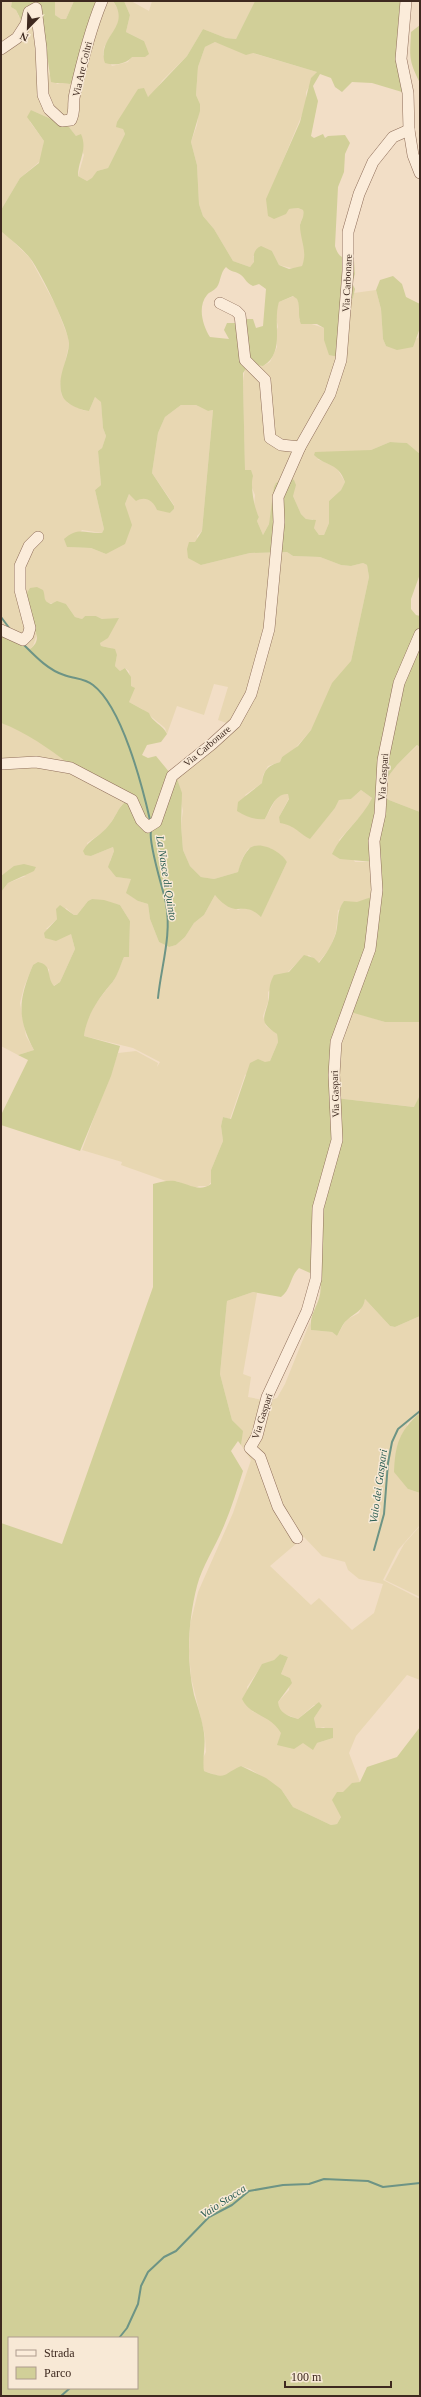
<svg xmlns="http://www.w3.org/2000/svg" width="421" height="2397" viewBox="0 0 421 2397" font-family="'Times New Roman',serif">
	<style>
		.farmland { fill: #e8d7b2; fill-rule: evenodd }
		.green { fill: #d1cf98; fill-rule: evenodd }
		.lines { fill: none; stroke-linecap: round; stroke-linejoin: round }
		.stream { stroke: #6d9485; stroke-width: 2 }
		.minor-casing { stroke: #8f6e5a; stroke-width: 12 }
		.minor { stroke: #fbecda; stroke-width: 11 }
		.labels { text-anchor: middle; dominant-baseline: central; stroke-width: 3; stroke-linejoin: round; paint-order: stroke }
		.street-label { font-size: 10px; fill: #3e291f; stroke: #f8e9d6 }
		.water-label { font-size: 11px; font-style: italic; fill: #2d5f54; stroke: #f8e9d6 }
	</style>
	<rect width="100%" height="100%" fill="#f2dec6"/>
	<g class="farmland">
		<path d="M1,1H12L11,7L16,10L19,17L31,13L45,51L49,74L57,84L63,82L103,1H113L120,14L118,24L104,47L103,55L112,66L128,62L132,56L145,57L144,41L126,32L130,15L124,1H131L149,11L152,1H255L236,39L226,38L203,29L187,56L162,81L152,95L148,97L138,89L123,129L125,134L108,168L97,171L92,179L87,181L78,176L84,155L76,136L69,127L31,110L30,122L44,141L42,156L39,162L20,178L1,210Z"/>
		<path d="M55,1H74L66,19H61L55,15Z"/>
		<path d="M215,42L317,72L306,92V105L279,170L289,209L298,208L303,210L304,214L300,224L305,250L304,261L302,266L295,269L279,265L272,251L253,256L254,263L250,267L233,261L214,229L203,216L199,204L197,165L191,142L197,125L200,104L196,95L198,67L205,47Z"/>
		<path d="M1,230L30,258L56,306L68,337L69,344L60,386L62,396L68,403L85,411H89L95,397L101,401L103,428L106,436L102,448L98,451L101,485L95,490L104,529L102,533L82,530L67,547L91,548L106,554L129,520L125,504L129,494L148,499L170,513L174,509V505L152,473L158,433L165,417L181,405H196L208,411L213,410L202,531L197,536L201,565L250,553L287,552L293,556L320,557L341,565L351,566L363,563L367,565L369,577L351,661L311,730L292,752L282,757L280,762L268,766L263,775L262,783L245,795L265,819L277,797L283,793L288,794L289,798L279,817L310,838L335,808L339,800L351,799L361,790L372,798L365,811L339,840L355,862H374L377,895L338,910L336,932L330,948L318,963L309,955L299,961L268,992V1002L263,1016L266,1026L277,1034L278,1042L270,1061L245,1075L230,1119L223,1117L221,1126L223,1141L211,1170L213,1180L208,1186H199L193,1189L177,1181H166L121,1165L122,1162L82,1150L118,1053L136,1051L158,1063L157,1067L160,1062L133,1048L84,1036L87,1020L93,1007L114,980L124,957H129L130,921L120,905L92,899L88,901L77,915H74L66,908L58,915L57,919L46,929L71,934L75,949L60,982L53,986L49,981V969L33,965L24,987L20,1003L26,1036L34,1050L18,1055L1,1046V892L8,883L26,876L5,873L1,876V723L19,729L45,744L125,802L121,806L110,824L103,832L87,843L91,856L113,847L114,851L110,861L116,877L132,879L138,901L148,904L150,919L159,942L169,947L176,945L185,937L194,923L204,915L215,895L238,910L246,907L253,909L261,916L287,862L270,848L253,847L248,849L243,857L238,872L214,879L201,877L190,866L183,850L181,825L183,811L176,776L232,725L218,720L228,687L214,684L204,715L177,706L167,734L165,728L142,709L129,702L131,686L129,671L125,668L120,671L115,666L117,655L111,648L101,646L100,643L118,619H102L96,616H85L82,619L75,617L66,604L47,603L44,598V592L29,619L36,627L37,634L33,646L30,649L1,635Z"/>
		<path d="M376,290L381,309L383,339L386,346L418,338L420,328V454L407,443L390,442L371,450L317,459L336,467L345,482L341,490L329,501V523L324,535H319L314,528L313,519H306L301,514L293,496L276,483L269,524L263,535L257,521L259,517L254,507L255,495L245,471L243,381L245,368L248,364L263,366L270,362L277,347L276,331L278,327L275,312L279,302L294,296L297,299L300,306L299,320L324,328V340L353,298L354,293Z"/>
		<path d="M418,745L420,747V812L389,800L377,791L397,765Z"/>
		<path d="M347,1010L385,1022H420V1095L415,1107L335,1098L333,1088Z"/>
		<path d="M253,1292L257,1293L243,1374L251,1377L248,1397L268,1401L277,1398L285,1384L310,1322L311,1330L332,1332L337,1336L346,1320L359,1313L365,1299L390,1326L395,1327L420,1316V1413L407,1424L408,1489L420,1493V1525L398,1550L383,1580L420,1599V1680L407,1675L356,1736L349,1753L360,1782L337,1824L331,1825L293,1807L281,1789L250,1769L241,1766L226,1777L218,1776L204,1771L202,1760L206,1752L205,1736L191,1677L189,1651L190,1625L198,1592L233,1513L251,1460L241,1445L242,1431L232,1420L220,1374L227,1301ZM304,1537L322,1556L345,1562L348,1570L359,1579L383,1584L374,1613L352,1630L319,1598L311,1605L270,1566ZM280,1654L288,1657L281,1674L290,1678L289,1690L278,1702V1707L282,1713L298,1719L314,1705L322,1706L314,1718L316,1729L324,1727L333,1738L317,1743L279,1739L282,1733L275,1722L252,1711L247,1687L262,1665L274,1660Z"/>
		<path d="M420,1526V1597L385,1580L404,1544Z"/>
	</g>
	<g class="green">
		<path d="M12,1H55V15L61,19H66L74,1H103L76,78L70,84C63,82 58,84 51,82L40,7L22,22L16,10L11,7Z"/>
		<path d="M113,1H124L130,15L126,32L144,41L149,54L145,57H132C126,64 114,66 105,63C97,35 132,28 113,1Z"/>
		<path d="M255,1H406L402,92L372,83L352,82L342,92L335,87L331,78L320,74L313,86L318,101L311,136L314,138L323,134L325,138L328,136L345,135L350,143L345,154L344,172L338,187L335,246C338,257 343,259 354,260L355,274L352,283L355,289L353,298L345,311L339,357L329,355L324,340V328L317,324H301C297,316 301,307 297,299L293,296L279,302C272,324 286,352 263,366L249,364L243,373V381L245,470H251L253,476C250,485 254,508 259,517L257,521L263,535L269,524L274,487L276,483L288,477L294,480L296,485L293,496L301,514L306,519L316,520L314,528L319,535H324L329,523V501L341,490L345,482C338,462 326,467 314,455L315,452L371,450L390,442L407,443L420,454V574L411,599V609L416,615L420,616V747L417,745L397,765L377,791L389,800L420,812V1022H385L347,1011L337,1029L335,1098L414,1107L420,1095V1316L395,1327L390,1326L365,1299C363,1311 356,1312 347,1320C343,1323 340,1331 337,1336L332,1332L311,1330C308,1309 326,1302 319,1277L299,1268C290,1276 291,1290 281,1297L253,1292L227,1301L220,1374L232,1420L243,1431L241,1445L238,1441L231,1451L243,1471C237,1490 231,1510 223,1528C215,1547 202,1567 197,1586C188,1621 186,1659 194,1695C198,1708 202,1719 204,1733C206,1746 202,1758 204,1771C228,1780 221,1775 241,1766L266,1778L281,1789L293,1807L331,1825L337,1824L341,1817L332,1800L337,1792H343L352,1783L360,1782L367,1767L397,1757L420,1727V2396H1V1523L62,1544L153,1287V1184C161,1182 167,1180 175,1181C187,1183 199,1193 211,1184V1170L223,1141L221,1126L223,1117L231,1119L250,1063L258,1059L265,1062L270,1061L278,1042L277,1034C260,1022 263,1021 268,1003C271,992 267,988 274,975L289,972L304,955L314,958L319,963C326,954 332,945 336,933C339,921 336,912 344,901L357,902L377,895L374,862L340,859L332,854C342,832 362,819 372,798L361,790L351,799L339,800L335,808L310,839C297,832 296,826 280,823L279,817L289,799L288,794C275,793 270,810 265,819C255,820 246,817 237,811L238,802L262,783C264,770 267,766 280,762L282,757L298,746L311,730L332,683L351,661L369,577L367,565L363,563L351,566L341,565L320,557L293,556L287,552L250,553L201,565L188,558L187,549L189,542H195L202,531L213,410L208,411L196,405H181L165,417L158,433L152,473L174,506V509L170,513L157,510C153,500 145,496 136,501L129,494L125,504L132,525L125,544L106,554L91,548L67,547L64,539C79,526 85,534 102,533L104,529L95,490L101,485L98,451L102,448L106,436L103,428L101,402L95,397L89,411C80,410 65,404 62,395C56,377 68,361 69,344C70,331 39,269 30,258C22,248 11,240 1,231V210L20,178L39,163L44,141L27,117L31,110L69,127L76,136L81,134C88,150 78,160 78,176L87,181L92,178L97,171L108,168L125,134L123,129L116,127L117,122L138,89L144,88L148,97L187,56L203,29L226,38L236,39ZM215,42L246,55L253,53L317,72L311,78L300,122L266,199L268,216L274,219L286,214L289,209L298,208L303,210C305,216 301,220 300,225C300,240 308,251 302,266L289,269L279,265L272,251L261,246C254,249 253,255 254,262L250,267L233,261L214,229L203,216L199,204L197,165L191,142L200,111V104L196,95L198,67L205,47ZM226,267C230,272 236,271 241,275C246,279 246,283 253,286L259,284L266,289L263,326L256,328L253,319H247L241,331L235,323H227L224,330L229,339L210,337C203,326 197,307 207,295C209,292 214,291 217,287C221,281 220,273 226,267ZM9,2338H137V2388H9Z"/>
		<path d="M420,25V83C408,59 410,57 411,32Z"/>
		<path d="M393,276L402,284L406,297L420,304V328L413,347L397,350L386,346L383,339L381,309L376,290L380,280Z"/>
		<path d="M37,587L43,590C46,596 42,601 51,604L57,601L66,604L75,617L82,619L85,616H96L102,619L119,618L108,638L100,643L101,646L115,649L117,655L115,666L120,671L125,668L131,677V686L135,688L129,702L149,713C151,721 163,725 167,734L161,742L147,745L142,755L148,758L156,756L170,773L176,776L182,793L181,825L183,850L190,866L201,877L214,879L238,872C240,865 243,855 249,849C259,839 282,852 287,862L261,917C241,898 238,922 215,895L204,915L194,923L185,937L176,945L169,947L159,942L150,919L148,904L138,901L126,893L131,879L116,877L108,867L114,851L113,847L91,856L85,855L83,851C89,839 101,836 109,825C116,817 117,809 125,802C107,790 89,779 72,766C49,749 28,733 1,723V635L30,649C44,639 33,628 29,618C26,611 27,601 27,593L30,588Z"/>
		<path d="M24,864L36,867L34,871L8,883L1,892V876L14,866Z"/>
		<path d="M92,899L104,900L120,905L130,921L129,957H124C120,966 117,978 110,985C97,1001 87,1015 84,1036L120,1046L111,1076L80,1151L1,1125V1115L28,1060L18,1055L34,1050C16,1016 19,999 33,965L38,962C53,965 46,977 54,986L60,982L75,949L71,934L56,941L45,938L44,933L57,919L56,909L60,905L74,915H77L88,901Z"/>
		<path d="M420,1413V1493L408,1489L394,1472C395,1445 399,1431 420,1413Z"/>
		<path d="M280,1654L288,1657L281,1674L290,1678L292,1683L278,1702C279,1713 288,1716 298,1719L319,1702L322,1706L314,1718L316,1728H333V1738L317,1743L313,1750L303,1743L294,1749L277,1745L281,1733C270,1714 251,1717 242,1699L262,1664L274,1660Z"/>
	</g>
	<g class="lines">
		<g class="stream">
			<path d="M1,617L10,629"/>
			<path d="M23,644C35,656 48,670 64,675C74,679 84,678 93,685C122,707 142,785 150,820"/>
			<path d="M151,831C148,843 163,889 166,903C172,935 161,967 158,998"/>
			<path d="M374,1550L384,1514L388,1463L392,1442L398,1429L420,1411"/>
			<path d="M119,2338L127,2328L138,2304L141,2286L148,2272L164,2257L176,2251L209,2217L232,2205L249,2191L283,2185L309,2184L324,2179L368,2181L383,2187L420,2183"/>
			<path d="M61,2396L70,2388"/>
		</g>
		<g class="minor-casing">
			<g id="minor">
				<path d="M406,1L401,59L408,93L409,130L413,155L420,173"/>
				<path d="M1,49L17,38L26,24L29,12L36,8L41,48L43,95L49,109L62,121L71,120C76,110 72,103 75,93C82,62 90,30 102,1"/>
				<path d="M220,303L236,311L240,315L245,360L265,380L270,438L281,445L300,447"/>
				<path d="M1,630L23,640L28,635L30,628L20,590V566L29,546L38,537"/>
				<path d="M1,764L36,762L71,768L132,800L141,820L148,827L156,822L172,776L212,744L235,723L251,694L269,629L279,522L278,497L300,447L330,394L341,360L348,271V232L359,194L373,162L393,137L409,130"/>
				<path d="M297,1538L278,1507L260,1457L250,1448L257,1436L267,1397L307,1311L316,1279L318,1208L337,1140L334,1075L336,1042L370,949L377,890L374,841L380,814L383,760L399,683L420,634"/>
			</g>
		</g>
		<use href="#minor" class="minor"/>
	</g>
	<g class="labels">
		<g class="street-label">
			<text transform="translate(82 69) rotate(-77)">Via Are Coltri</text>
			<text transform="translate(347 283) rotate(-87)">Via Carbonare</text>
			<text transform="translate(207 746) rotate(-40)">Via Carbonare</text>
			<text transform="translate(383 777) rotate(-86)">Via Gaspari</text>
			<text transform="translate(335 1094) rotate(-92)">Via Gaspari</text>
			<text transform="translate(262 1416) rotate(-72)">Via Gaspari</text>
		</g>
		<g class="water-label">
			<text transform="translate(167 878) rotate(81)">La Nasce di Quinto</text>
			<text transform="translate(378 1486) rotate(-82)">Vaio dei Gaspari</text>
			<text transform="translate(223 2201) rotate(-33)">Vaio Stocca</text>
		</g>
	</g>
	<rect width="421" height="2397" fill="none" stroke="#3e291f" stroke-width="4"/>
	<rect x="8" y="2337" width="130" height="52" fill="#f8e9d6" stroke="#ae9c8d"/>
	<rect x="16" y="2350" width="20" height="6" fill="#fbecda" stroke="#ae9c8d"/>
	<text x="44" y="2357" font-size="12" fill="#3e291f">Strada</text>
	<rect x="16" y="2367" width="20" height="12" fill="#d1cf98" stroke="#ae9c8d"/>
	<text x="44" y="2377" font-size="12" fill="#3e291f">Parco</text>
	<g transform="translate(28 28) rotate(203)" stroke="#f8e9d6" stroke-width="3" paint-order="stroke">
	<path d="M0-3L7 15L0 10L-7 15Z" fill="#3e291f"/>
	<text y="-6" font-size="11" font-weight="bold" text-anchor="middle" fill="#3e291f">N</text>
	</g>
	<path d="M285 2381v6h106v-6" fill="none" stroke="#3e291f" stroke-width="2"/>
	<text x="291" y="2381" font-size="12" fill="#3e291f" stroke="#f8e9d6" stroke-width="3" paint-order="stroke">100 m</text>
</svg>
